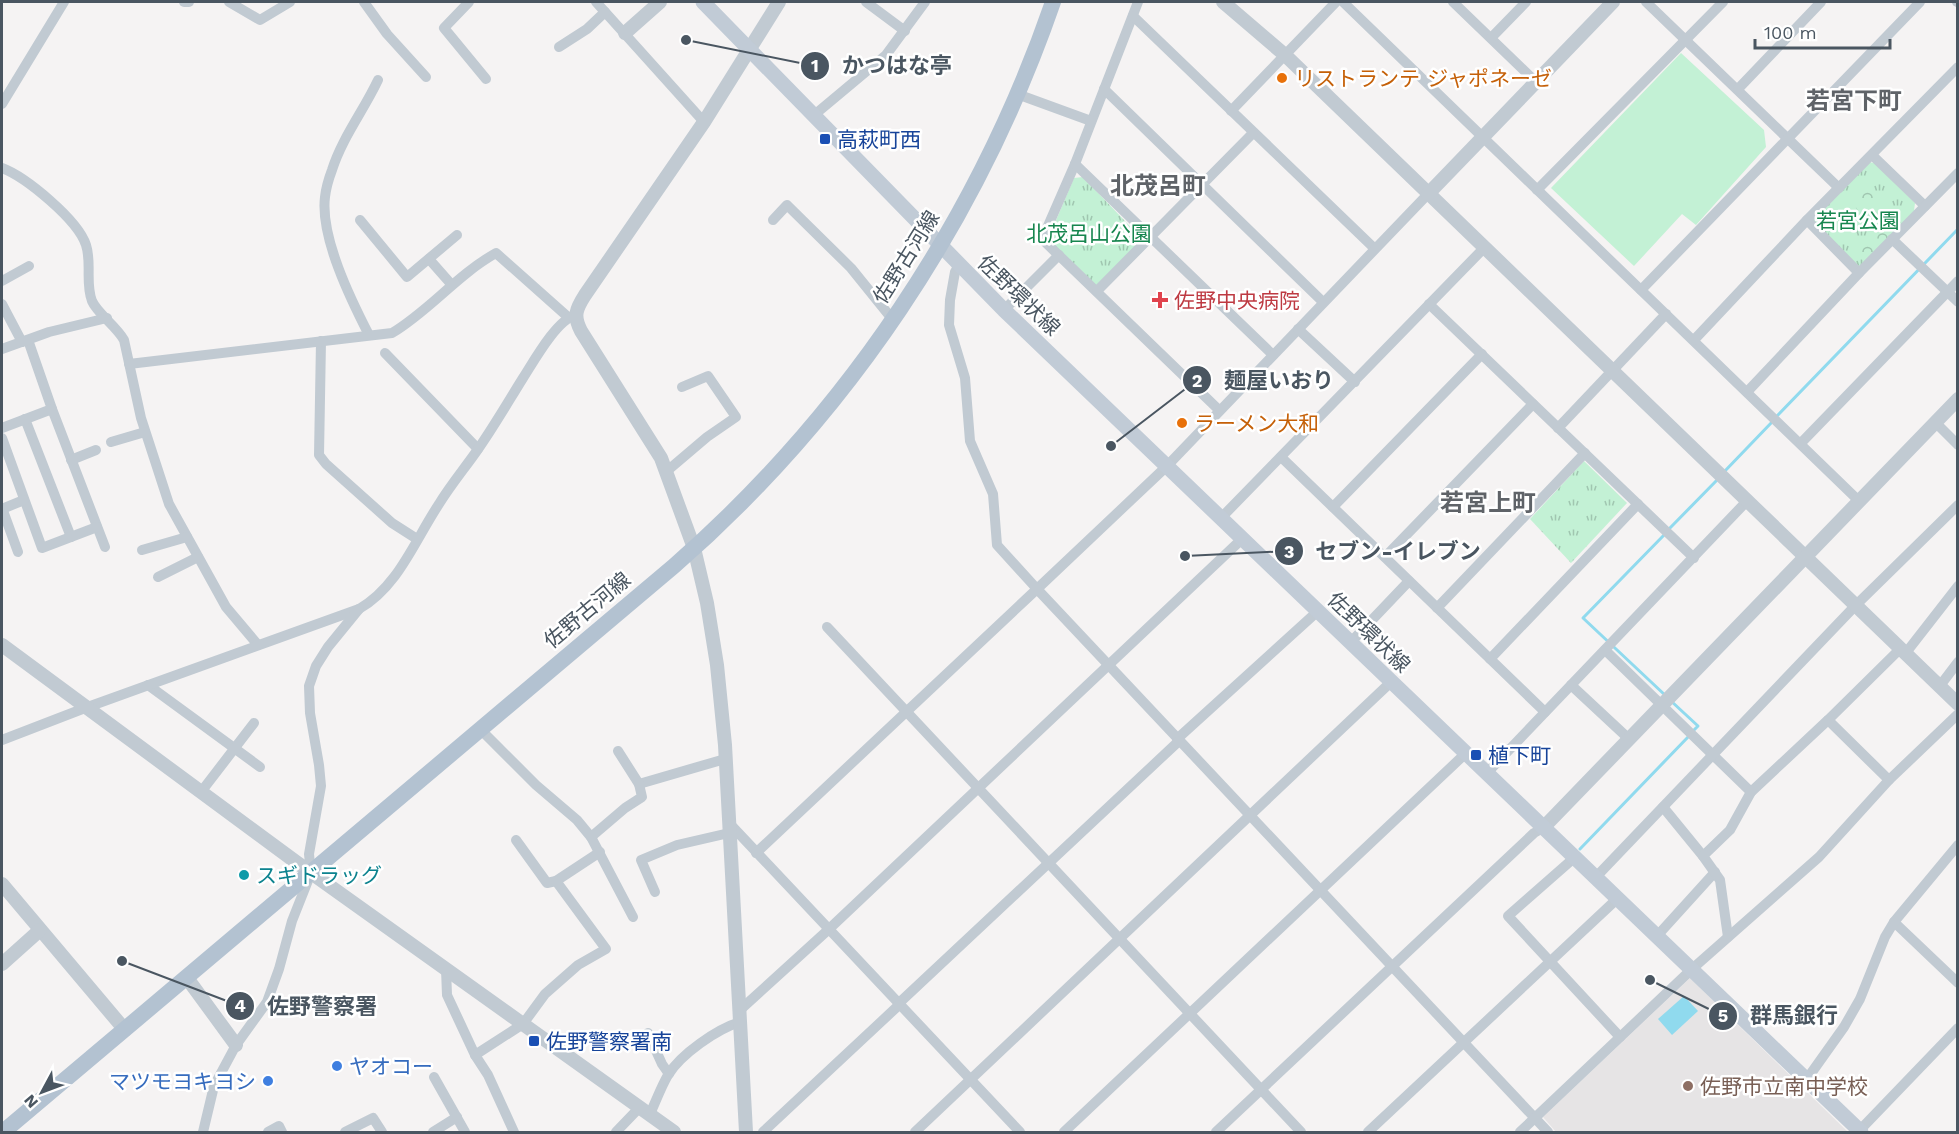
<svg xmlns="http://www.w3.org/2000/svg" width="1959" height="1134" viewBox="0 0 1959 1134" font-family="'Work Sans','Noto Sans JP',sans-serif">
	<style>
		.education { fill: #e6e4e5 }
		.grass { fill: url(#grass-tufts) }
		.forest { fill: url(#forest-crowns) }
		.pitch { fill: #c3f1d5 }
		.water { fill: #90daee }
		.lines { fill: none; stroke-linecap: round; stroke-linejoin: round }
		.stream { stroke: #90daee; stroke-width: 3 }
		.minor { stroke: #c1cad2; stroke-width: 10 }
		.tertiary { stroke: #c1cad2; stroke-width: 14 }
		.secondary { stroke: #c1cbd6; stroke-width: 15 }
		.primary { stroke: #b3c2d1; stroke-width: 16 }
		.food-dot { fill: #e8710a; stroke: #fff; stroke-width: 2 }
		.transit-dot { fill: #1a4fb4; stroke: #fff; stroke-width: 2 }
		.health-dot { fill: #e0444e; stroke: #fff; stroke-width: 2 }
		.culture-dot { fill: #0f9aa8; stroke: #fff; stroke-width: 2 }
		.shop-dot { fill: #3f7fe0; stroke: #fff; stroke-width: 2 }
		.education-dot { fill: #8d6e63; stroke: #fff; stroke-width: 2 }
		.labels { text-anchor: middle; dominant-baseline: central; stroke-width: 5; stroke-linejoin: round; paint-order: stroke }
		.food-label { font-size: 21px; fill: #c56008; stroke: #fff; text-anchor: start }
		.transit-label { font-size: 21px; fill: #164399; stroke: #fff; text-anchor: start }
		.park-label { font-size: 21px; fill: #17864f; stroke: #fff }
		.street-label { font-size: 21px; fill: #4a5661; stroke: #fff }
		.health-label { font-size: 21px; fill: #be3a42; stroke: #fff; text-anchor: start }
		.culture-label { font-size: 21px; fill: #0d838f; stroke: #fff; text-anchor: start }
		.shop-label { font-size: 21px; fill: #366cbe; stroke: #fff; text-anchor: start }
		.education-label { font-size: 21px; fill: #785e54; stroke: #fff; text-anchor: start }
		.quarter-label { font-size: 24px; font-weight: bold; fill: #5f6368; stroke: #fff }
		.leader { fill: none; stroke: #4a5661; stroke-width: 2 }
		.callout-dot { fill: #4a5661; stroke: #fff; stroke-width: 2 }
		.mark-label { font-size: 18px; text-anchor: middle; font-weight: bold; fill: #fff }
		.callout-label { font-size: 22px; text-anchor: middle; font-weight: bold; fill: #4a5661; stroke: #fff; stroke-width: 5; stroke-linejoin: round; paint-order: stroke }
	</style>
	<defs>
		<pattern id="grass-tufts" width="24" height="20" patternUnits="userSpaceOnUse" patternTransform="scale(1.5)"><rect width="24" height="20" fill="#c3f1d5"/><path d="M3 7l-1-3M5 7V3M7 7l1-3M15 17l-1-3M17 17v-4M19 17l1-3" fill="none" stroke="#a0c6b0"/></pattern>
		<pattern id="forest-crowns" width="20" height="18" patternUnits="userSpaceOnUse" patternTransform="scale(1.5)"><rect width="20" height="18" fill="#c3f1d5"/><path d="M2 6a3 3 0 1 1 6 0M12 15a3 3 0 1 1 6 0" fill="none" stroke="#a0c6b0"/></pattern>
	</defs>
	<rect width="100%" height="100%" fill="#f5f3f3"/>
	<path class="education" d="M1690,978L1848,1132H1556L1543,1117Z"/>
	<g class="grass">
		<path d="M1868,162L1875,163L1915,203L1914,211L1859,270L1809,221Z"/>
		<path d="M1083,177L1142,239L1097,286L1048,239L1074,178Z"/>
		<path d="M1584,461L1627,503L1571,563L1530,519Z"/>
	</g>
	<g class="forest">
		<circle cx="1866" cy="203" r="11"/>
		<path d="M1892,213L1905,227L1865,263L1853,249Z"/>
		<circle cx="1868" cy="224" r="7"/>
		<circle cx="1838" cy="233" r="9"/>
	</g>
	<path class="pitch" d="M1681,53L1764,130L1766,147L1696,225L1682,214L1634,266L1551,188Z"/>
	<path class="water" d="M1684,996L1698,1011L1672,1035L1658,1019Z"/>
	<g class="lines">
		<g class="stream">
			<path d="M1777,416L1958,229"/>
			<path d="M1723,473L1773,421"/>
			<path d="M1669,529L1719,478"/>
			<path d="M1665,534L1583,618L1666,696"/>
			<path d="M1671,701L1698,726L1693,731"/>
			<path d="M1580,849L1689,736"/>
		</g>
		<g class="minor">
			<path d="M184,2H189"/>
			<path d="M229,2L260,20L290,2"/>
			<path d="M364,2L387,34L426,77"/>
			<path d="M469,2L444,28L486,79"/>
			<path d="M596,2L704,122"/>
			<path d="M866,2L905,31"/>
			<path d="M1138,2L1075,164L1044,235V241L1219,410"/>
			<path d="M1343,2L1859,501"/>
			<path d="M1453,2L1536,82"/>
			<path d="M1646,2L1839,188"/>
			<path d="M1957,2H1958"/>
			<path d="M1133,16L1374,248"/>
			<path d="M1491,38L1526,2"/>
			<path d="M559,47L587,29L605,12"/>
			<path d="M1104,89L1323,302"/>
			<path d="M1738,89L1821,2"/>
			<path d="M1017,94L1091,121"/>
			<path d="M2,104L64,2"/>
			<path d="M1231,111L1336,2"/>
			<path d="M813,116L886,55L925,2"/>
			<path d="M1872,155L1925,206"/>
			<path d="M1075,164L1273,355"/>
			<path d="M2,168C26,177 78,220 86,245C92,263 85,283 92,301C97,313 116,326 124,340L141,418L169,504L226,607L258,645"/>
			<path d="M1537,190L1723,2"/>
			<path d="M1428,194L1167,466L1037,589L1548,1132"/>
			<path d="M360,220L407,277L457,235"/>
			<path d="M773,220L787,205L851,268L893,320"/>
			<path d="M1807,220L1859,273"/>
			<path d="M1892,239L1958,302"/>
			<path d="M429,259L451,284"/>
			<path d="M2,281L29,266"/>
			<path d="M1641,290L1920,2"/>
			<path d="M1097,291L1253,133"/>
			<path d="M2,304L22,342"/>
			<path d="M1429,304L1694,558"/>
			<path d="M1004,310L1059,255"/>
			<path d="M1298,329L1355,382"/>
			<path d="M369,335C351,300 320,237 325,197C326,188 329,178 332,170C342,138 364,110 378,80"/>
			<path d="M28,340L52,409"/>
			<path d="M1694,340L1807,220L1958,67"/>
			<path d="M321,341L319,455L326,464L392,523L417,539"/>
			<path d="M2,349L49,332L107,318"/>
			<path d="M385,353L478,449"/>
			<path d="M129,364L392,333C429,311 457,275 496,253L568,317"/>
			<path d="M1747,392L1859,273L1958,173"/>
			<path d="M25,419L71,537"/>
			<path d="M1935,422L1958,445"/>
			<path d="M2,428L52,409L105,547"/>
			<path d="M1558,428L1666,314"/>
			<path d="M2,438L42,548L97,527"/>
			<path d="M111,442L145,432"/>
			<path d="M1801,443L1958,281"/>
			<path d="M1281,457L1545,712"/>
			<path d="M71,460L96,450"/>
			<path d="M667,471L707,437L736,417L708,376L682,387"/>
			<path d="M1333,507L1482,354"/>
			<path d="M2,508L18,552"/>
			<path d="M2,509L24,500"/>
			<path d="M1221,518L1484,248"/>
			<path d="M142,550L187,537"/>
			<path d="M1385,557L1533,404"/>
			<path d="M158,577L198,557"/>
			<path d="M1437,608L1585,453"/>
			<path d="M827,627L1301,1132"/>
			<path d="M1350,643L1409,581"/>
			<path d="M1605,650L1751,792"/>
			<path d="M1905,654L1958,586"/>
			<path d="M1490,659L1638,504"/>
			<path d="M148,685L260,767"/>
			<path d="M1571,685L1629,739"/>
			<path d="M1939,687L1958,662"/>
			<path d="M1828,720L1889,780"/>
			<path d="M480,729L536,785L577,820L591,837L633,917"/>
			<path d="M1177,739L1318,611"/>
			<path d="M2,740L85,708L359,609C398,587 415,540 439,504C450,486 464,469 476,452C493,428 508,402 523,378C534,361 556,321 575,315"/>
			<path d="M1486,774L1747,501"/>
			<path d="M639,784L725,759"/>
			<path d="M201,792L254,723"/>
			<path d="M1663,807L1703,856"/>
			<path d="M729,823L1020,1132"/>
			<path d="M591,837L625,808L642,797L639,784L618,751"/>
			<path d="M516,840L547,883L556,881L600,852"/>
			<path d="M756,853L1037,589L997,545L993,494L970,441L965,378L949,325L950,300L955,272L959,265"/>
			<path d="M1574,858L1508,916L1620,1037"/>
			<path d="M1595,878L1855,606L1958,505"/>
			<path d="M655,892L641,860L677,845L729,833"/>
			<path d="M1894,922L1958,983"/>
			<path d="M1657,936L1715,872"/>
			<path d="M1728,937L1720,880L1703,856L1730,830L1751,792L1828,720L1900,649"/>
			<path d="M446,969L447,995L475,1055L488,1075L514,1132"/>
			<path d="M898,1004L1179,741"/>
			<path d="M740,1010L828,930L1242,539"/>
			<path d="M648,1033L662,1064L669,1074"/>
			<path d="M475,1055L523,1024L545,994L578,965L606,949L556,881"/>
			<path d="M434,1077L465,1132"/>
			<path d="M1807,1079L1844,1027L1860,999L1885,937L1894,922L1958,845"/>
			<path d="M650,1114C656,1101 661,1087 668,1075C681,1054 717,1029 740,1022"/>
			<path d="M1859,1131L1958,1028"/>
			<path d="M203,1132L214,1086L236,1045L267,1002L279,969L292,921L311,873L309,854L321,786L319,765L310,713L309,686L316,666L328,647L359,609"/>
			<path d="M268,1132L279,1126L282,1132"/>
			<path d="M345,1132L373,1118L382,1132"/>
			<path d="M433,1132L457,1117"/>
			<path d="M616,1132L640,1107"/>
			<path d="M763,1132L899,1005"/>
			<path d="M915,1132L1391,682"/>
			<path d="M1064,1132L1465,754"/>
			<path d="M1216,1132L1534,833L1543,828"/>
			<path d="M1368,1132L1617,899"/>
			<path d="M1520,1132L1692,969L1819,857L1889,780L1958,714"/>
		</g>
		<g class="tertiary">
			<path d="M1223,2L1285,55L1958,704"/>
			<path d="M625,33L660,2"/>
			<path d="M1428,194L1613,2"/>
			<path d="M2,645L296,862L674,1132"/>
			<path d="M1543,828L1958,399"/>
			<path d="M2,884L125,1030"/>
			<path d="M2,964L40,930"/>
			<path d="M187,978L236,1045"/>
			<path d="M746,1132L725,745L717,665L707,603L694,548L661,458L581,331C573,316 576,309 585,295L704,122L779,2"/>
		</g>
		<path class="secondary" d="M703,2L1004,310L1861,1132"/>
		<path class="primary" d="M3,1132L674,566C847,415 978,219 1053,2"/>
	</g>
	<g class="food-dot">
		<circle cx="1282" cy="78" r="6"/>
		<circle cx="1182" cy="423" r="6"/>
	</g>
	<g class="transit-dot">
		<rect x="819" y="133" width="12" height="12" rx="3"/>
		<rect x="1470" y="749" width="12" height="12" rx="3"/>
		<rect x="528" y="1035" width="12" height="12" rx="3"/>
	</g>
	<path class="health-dot" d="M1157 291h6v6h6v6h-6v6h-6v-6h-6v-6h6z"/>
	<circle class="culture-dot" cx="244" cy="875" r="6"/>
	<g class="shop-dot">
		<circle cx="337" cy="1066" r="6"/>
		<circle cx="268" cy="1081" r="6"/>
	</g>
	<circle class="education-dot" cx="1688" cy="1086" r="6"/>
	<g class="labels">
		<g class="food-label">
			<text x="1294" y="78">リストランテ ジャポネーゼ</text>
			<text x="1194" y="423">ラーメン大和</text>
		</g>
		<g class="transit-label">
			<text x="837" y="139">高萩町西</text>
			<text x="1488" y="755">植下町</text>
			<text x="546" y="1041">佐野警察署南</text>
		</g>
		<g class="park-label">
			<text x="1858" y="220">若宮公園</text>
			<text x="1089" y="233">北茂呂山公園</text>
		</g>
		<g class="street-label">
			<text transform="translate(906 257) rotate(-58)">佐野古河線</text>
			<text transform="translate(1019 295) rotate(44)">佐野環状線</text>
			<text transform="translate(587 610) rotate(-40)">佐野古河線</text>
			<text transform="translate(1369 632) rotate(44)">佐野環状線</text>
		</g>
		<g class="health-label">
			<text x="1174" y="300">佐野中央病院</text>
		</g>
		<g class="culture-label">
			<text x="256" y="875">スギドラッグ</text>
		</g>
		<g class="shop-label">
			<text x="349" y="1066">ヤオコー</text>
			<text x="256" y="1081" text-anchor="end">マツモヨキヨシ</text>
		</g>
		<g class="education-label">
			<text x="1700" y="1086">佐野市立南中学校</text>
		</g>
		<g class="quarter-label">
			<text x="1854" y="101">若宮下町</text>
			<text x="1158" y="186">北茂呂町</text>
			<text x="1488" y="503">若宮上町</text>
		</g>
	</g>
	<path class="leader" d="M686 40L815 66M1111 446L1197 380M1185 556L1289 551M122 961L240 1006M1650 980L1723 1016"/>
	<g class="callout-dot">
		<circle cx="686" cy="40" r="6"/>
		<circle cx="1111" cy="446" r="6"/>
		<circle cx="1185" cy="556" r="6"/>
		<circle cx="122" cy="961" r="6"/>
		<circle cx="1650" cy="980" r="6"/>
		<circle cx="815" cy="66" r="15"/>
		<circle cx="1197" cy="380" r="15"/>
		<circle cx="1289" cy="551" r="15"/>
		<circle cx="240" cy="1006" r="15"/>
		<circle cx="1723" cy="1016" r="15"/>
	</g>
	<g class="mark-label">
		<text x="815" y="72">1</text>
		<text x="1197" y="387">2</text>
		<text x="1289" y="558">3</text>
		<text x="240" y="1012">4</text>
		<text x="1723" y="1022">5</text>
	</g>
	<g class="callout-label">
		<text x="897" y="73">かつはな亭</text>
		<text x="1279" y="388">麺屋いおり</text>
		<text x="1398" y="559">セブン-イレブン</text>
		<text x="322" y="1014">佐野警察署</text>
		<text x="1794" y="1023">群馬銀行</text>
	</g>
	<rect width="1959" height="1134" fill="none" stroke="#4a5661" stroke-width="6"/>
	<g transform="translate(42 1092) rotate(229)" stroke="#ffffff" stroke-width="4.5" paint-order="stroke">
	<path d="M0-4.5L10 22L0 15L-10 22Z" fill="#4a5661"/>
	<text y="-9" font-size="16" font-weight="bold" text-anchor="middle" fill="#4a5661">N</text>
	</g>
	<path d="M1755 39v9h135v-9" fill="none" stroke="#4a5661" stroke-width="3"/>
	<text x="1764" y="39" font-size="18" fill="#4a5661" stroke="#ffffff" stroke-width="4.5" paint-order="stroke">100 m</text>
</svg>
